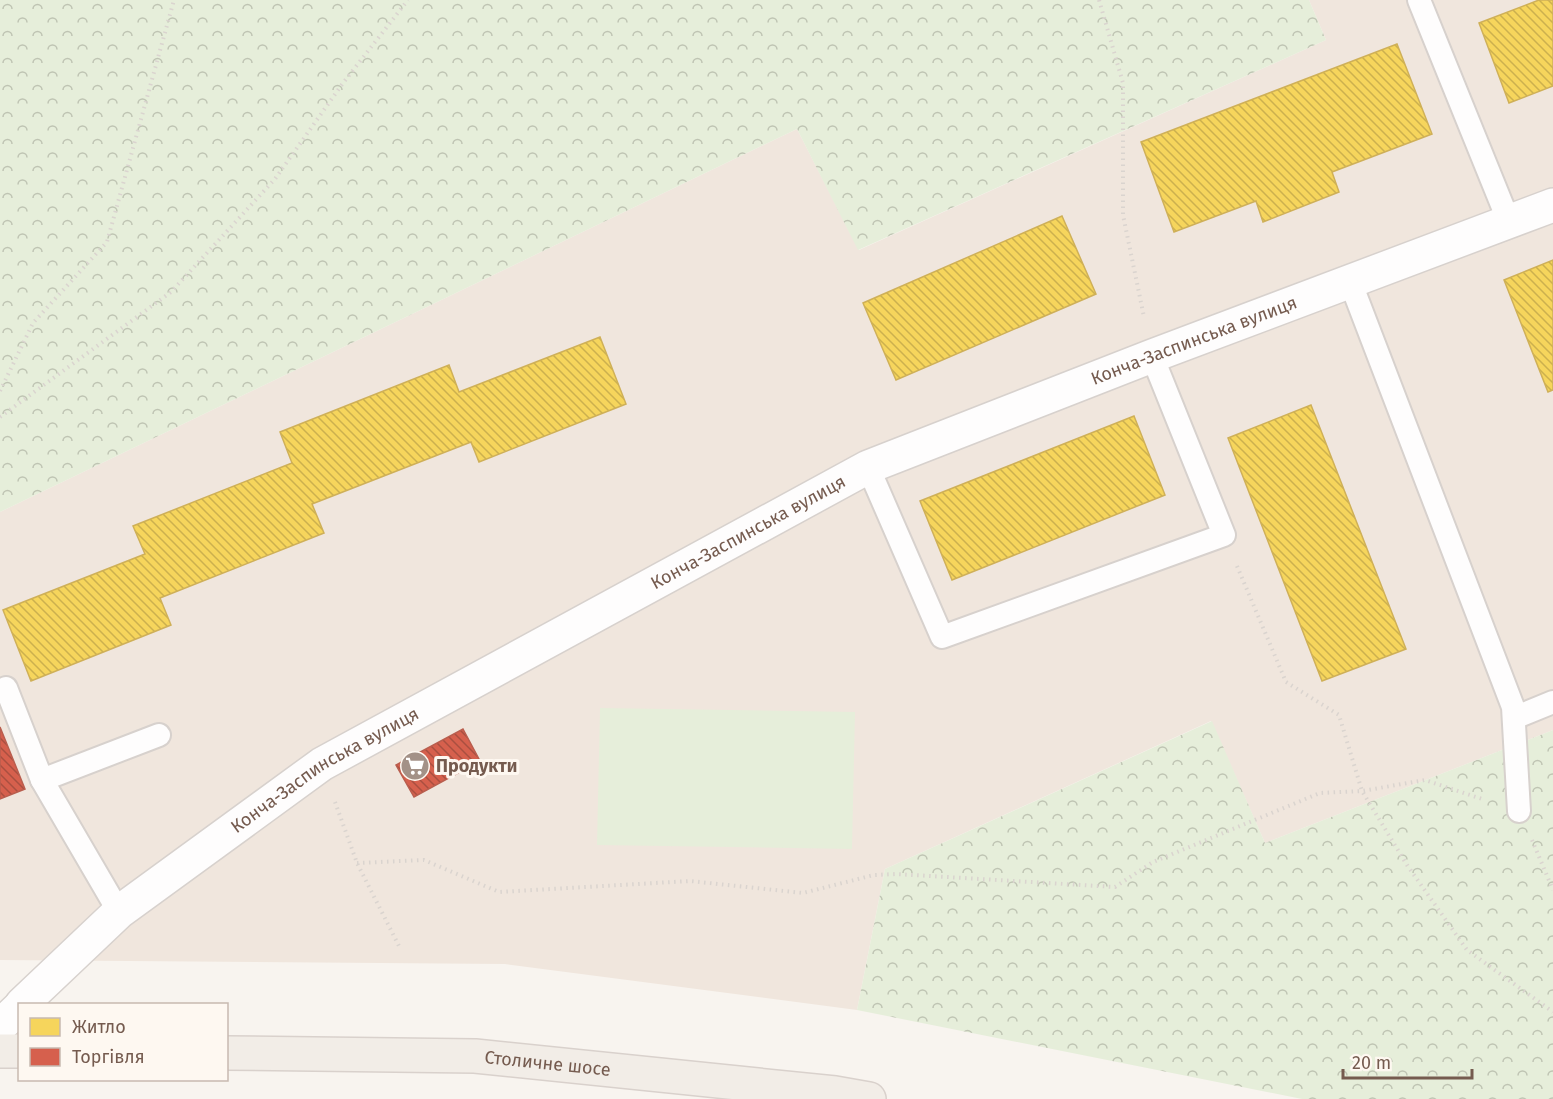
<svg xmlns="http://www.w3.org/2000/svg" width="1553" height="1099" viewBox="0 0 1553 1099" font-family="'Fira Sans',sans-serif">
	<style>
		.residential { fill: #f0e6dd }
		.forest { fill: url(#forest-crowns) }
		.garden { fill: #e6eeda }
		.homes { fill: url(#homes-back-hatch); stroke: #cfb058; stroke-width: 1.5 }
		.shops { fill: url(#shops-back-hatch); stroke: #b95e4e; stroke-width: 1.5 }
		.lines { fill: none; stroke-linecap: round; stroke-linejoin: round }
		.lane-casing { stroke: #d7d1cd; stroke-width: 26 }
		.street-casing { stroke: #d7d1cd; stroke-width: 36 }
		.primary-casing { stroke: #d9d1cc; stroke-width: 36 }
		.path { stroke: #dad4cf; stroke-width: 4; stroke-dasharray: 1.5 4.5; stroke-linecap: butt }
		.lane { stroke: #fefdfd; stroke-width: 22 }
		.street { stroke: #fefdfd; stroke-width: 33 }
		.primary { stroke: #f2ede7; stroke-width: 33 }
		.labels { text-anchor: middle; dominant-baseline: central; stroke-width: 6; stroke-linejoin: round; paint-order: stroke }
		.street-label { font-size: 18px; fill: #755b4f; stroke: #fef8f1 }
		.poi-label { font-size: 18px; font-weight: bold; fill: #755b4f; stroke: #fef8f1; text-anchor: start }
	</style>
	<defs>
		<pattern id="forest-crowns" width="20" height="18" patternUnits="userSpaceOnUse" patternTransform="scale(1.5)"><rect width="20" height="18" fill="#e6eeda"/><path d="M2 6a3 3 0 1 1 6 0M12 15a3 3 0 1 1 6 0" fill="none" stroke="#bfc4b3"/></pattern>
		<pattern id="homes-back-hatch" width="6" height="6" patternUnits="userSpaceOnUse" patternTransform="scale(1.5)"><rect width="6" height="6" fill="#f6d55c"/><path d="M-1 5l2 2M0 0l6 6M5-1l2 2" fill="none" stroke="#ccb04e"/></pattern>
		<pattern id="shops-back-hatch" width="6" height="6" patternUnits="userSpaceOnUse" patternTransform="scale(1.5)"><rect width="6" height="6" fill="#d6604d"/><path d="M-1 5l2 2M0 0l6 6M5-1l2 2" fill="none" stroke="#a94f40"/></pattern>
	</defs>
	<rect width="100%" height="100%" fill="#f8f4ef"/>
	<path class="residential" d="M1309,0H1553V730L1265,843L1211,721L885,869L857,1010L505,964L0,960V512L797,129L859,250L1326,40Z"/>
	<g class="forest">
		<path d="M0,0H1309L1326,40L858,250L797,129L0,512Z"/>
		<path d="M1212,721L1265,843L1553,730V1099H1302L857,1010L885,869Z"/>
	</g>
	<path class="garden" d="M600,708L855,712L852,849L597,845Z"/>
	<g class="homes">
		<path d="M1539,0H1553V86L1509,103L1479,23Z"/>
		<path d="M1397,44L1432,134L1332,172L1339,192L1263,222L1256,201L1174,232L1141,142Z"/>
		<path d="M1062,216L1096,294L896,380L863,303Z"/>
		<path d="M1553,260V390L1548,392L1504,280Z"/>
		<path d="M600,337L626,404L479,462L471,442L312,504L324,533L160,598L171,625L31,681L3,610L145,554L133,526L292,463L280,432L449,365L459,392Z"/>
		<path d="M1311,405L1406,649L1322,681L1228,438Z"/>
		<path d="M1134,416L1165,495L952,580L920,501Z"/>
	</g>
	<g class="shops">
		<path d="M0,727L25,789L0,799Z"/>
		<path d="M463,729L480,761L414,797L396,765Z"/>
	</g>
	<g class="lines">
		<g class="lane-casing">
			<g id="lane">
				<path d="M1419,0L1509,222"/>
				<path d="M1350,281L1513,707L1519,811"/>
				<path d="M868,467L942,637L1224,535L1152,356"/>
				<path d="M6,688L42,780L119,912"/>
				<path d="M1514,718L1553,702"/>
				<path d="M42,780L159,735"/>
			</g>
		</g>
		<g class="street-casing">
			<g id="street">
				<path id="s1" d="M22,1004L119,912L322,764L868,467L1152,356L1553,205"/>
				<path d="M0,1026L20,1007"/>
			</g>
		</g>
		<g class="primary-casing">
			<g id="primary">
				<path d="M0,1051H20"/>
				<path id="s2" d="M226,1053L475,1056L835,1093L869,1099"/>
			</g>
		</g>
		<g class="path">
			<path d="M1099,0L1123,83V215L1144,317"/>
			<path d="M0,391L33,323L107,242L174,0"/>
			<path d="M0,417L171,292L275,179L343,83L408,0"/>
			<path d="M1237,566L1286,682L1339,715L1362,791L1407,865L1467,950L1553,1012"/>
			<path d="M335,802L357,863L400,948"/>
			<path d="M1532,840L1553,890"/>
			<path d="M357,863L424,860L499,892L690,881L803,893L874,875L896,874L1115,887L1153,862L1320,793L1362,791L1425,780L1485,800"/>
		</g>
		<use href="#lane" class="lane"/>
		<use href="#street" class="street"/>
		<use href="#primary" class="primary"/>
	</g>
	<defs>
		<g id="supermarket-disc" transform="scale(1.5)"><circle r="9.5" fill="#a39187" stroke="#fef8f1"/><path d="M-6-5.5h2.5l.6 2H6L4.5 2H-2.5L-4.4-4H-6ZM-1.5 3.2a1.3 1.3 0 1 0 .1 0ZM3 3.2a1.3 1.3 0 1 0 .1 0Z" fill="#fff"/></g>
	</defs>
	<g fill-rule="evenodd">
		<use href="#supermarket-disc" x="415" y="766"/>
	</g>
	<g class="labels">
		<g class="street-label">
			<text stroke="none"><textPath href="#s1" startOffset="1356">Конча-Заспинська вулиця</textPath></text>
			<text stroke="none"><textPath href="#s1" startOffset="870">Конча-Заспинська вулиця</textPath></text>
			<text stroke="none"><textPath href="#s1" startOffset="384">Конча-Заспинська вулиця</textPath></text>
			<text stroke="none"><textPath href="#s2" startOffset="322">Столичне шосе</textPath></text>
		</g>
		<g class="poi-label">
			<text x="436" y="766">Продукти</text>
		</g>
	</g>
	<rect x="18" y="1003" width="210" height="78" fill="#fef8f1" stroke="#c7b9b0" stroke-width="1.5"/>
	<rect x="30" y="1018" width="30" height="18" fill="#f6d55c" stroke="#c7b9b0" stroke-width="1.5"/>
	<text x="72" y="1033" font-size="18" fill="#755b4f">Житло</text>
	<rect x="30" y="1048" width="30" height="18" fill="#d6604d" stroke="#c7b9b0" stroke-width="1.5"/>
	<text x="72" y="1063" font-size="18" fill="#755b4f">Торгівля</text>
	<path d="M1343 1069v9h129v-9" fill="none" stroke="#755b4f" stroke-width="3"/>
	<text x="1352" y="1069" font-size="18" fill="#755b4f" stroke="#fef8f1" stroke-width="4.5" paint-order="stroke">20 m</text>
</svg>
